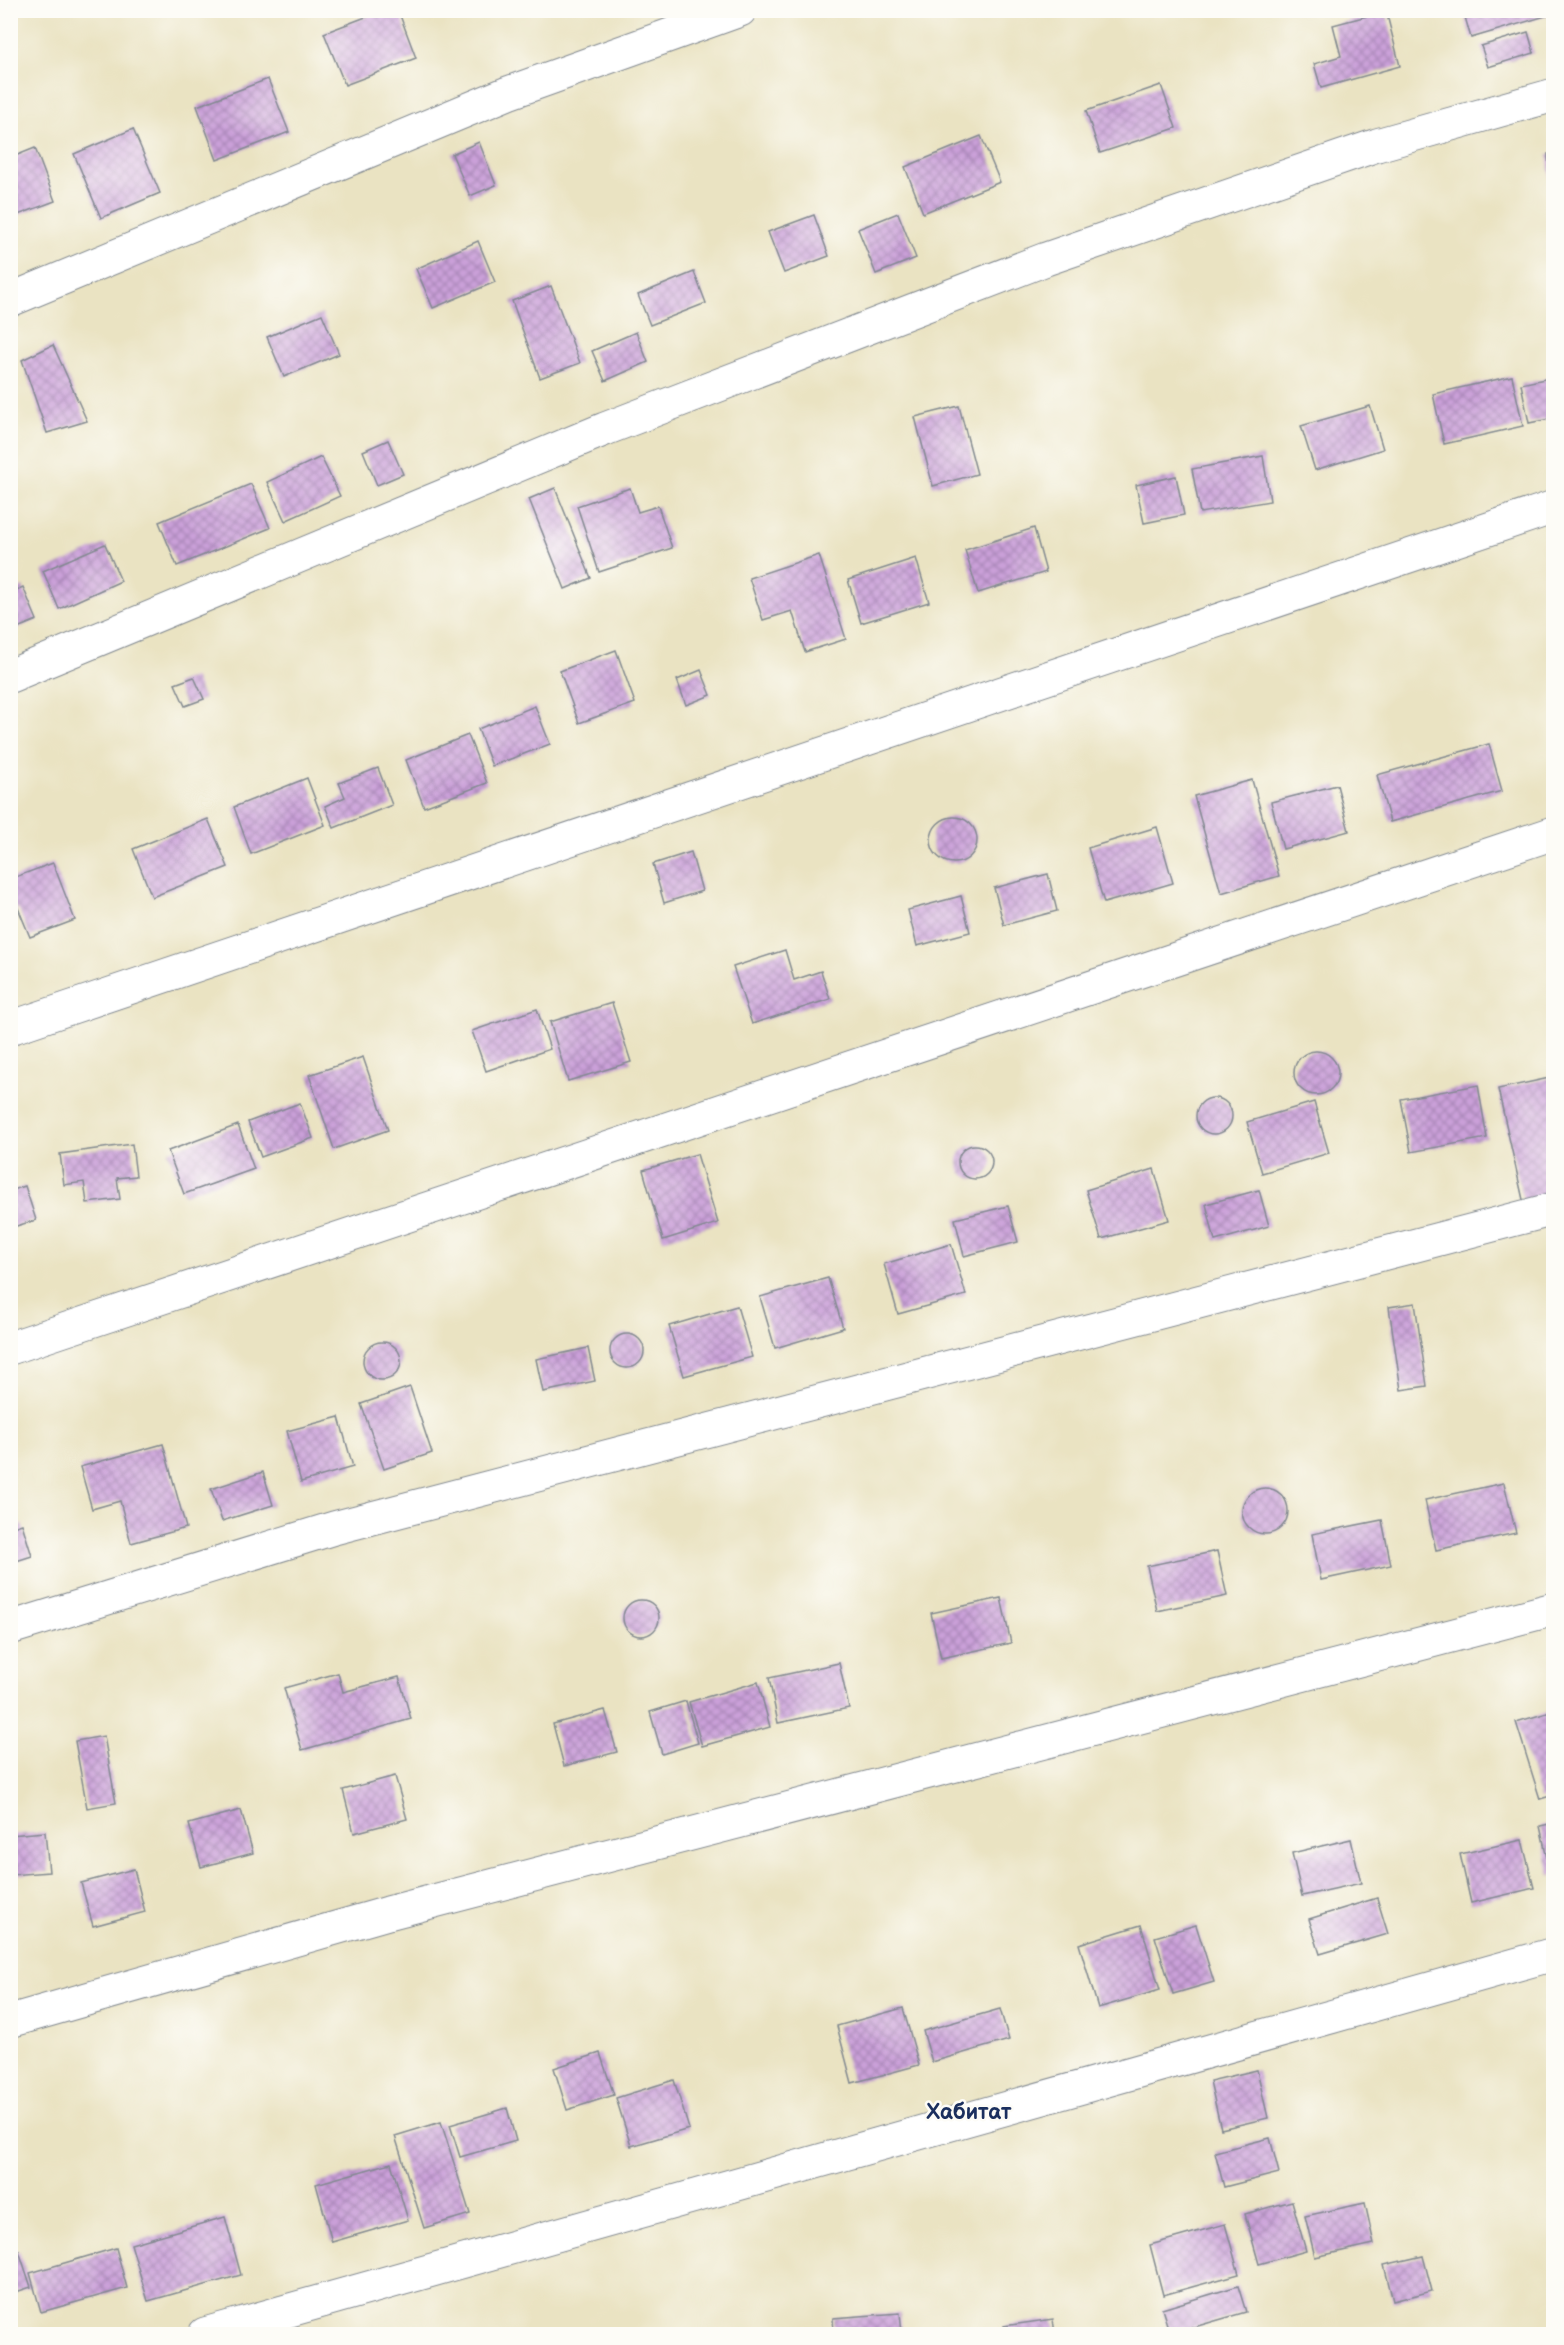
<svg xmlns="http://www.w3.org/2000/svg" width="1564" height="2345" viewBox="0 0 1564 2345" font-family="'Balsamiq Sans',sans-serif">
	<style>
		.building { fill: url(#building-cross-hatch) }
		.lines { fill: none; stroke-linecap: round; stroke-linejoin: round }
		.minor-casing { stroke: #828990; stroke-width: 35 }
		.minor { stroke: #fff; stroke-width: 33 }
		.labels { text-anchor: middle; dominant-baseline: central; stroke-width: 5; stroke-linejoin: round; paint-order: stroke }
		.district-label { font-size: 22px; font-weight: bold; fill: #1b2f5e; stroke: #fdfcf7 }
	</style>
	<defs>
		<pattern id="building-cross-hatch" width="8" height="8" patternUnits="userSpaceOnUse" patternTransform="scale(1.5)"><rect width="8" height="8" fill="#cba0d9"/><path d="M0 0l8 8M0 8l8-8" fill="none" stroke="#a483b3"/></pattern>
	</defs>
	<rect width="100%" height="100%" fill="#fdfcf7"/>
	<filter id="ink" filterUnits="userSpaceOnUse"><feTurbulence type="fractalNoise" baseFrequency=".0167" numOctaves="2"/><feDisplacementMap in="SourceGraphic" scale="12" xChannelSelector="R" yChannelSelector="G"/><feConvolveMatrix kernelMatrix="1 2 1 2 8 2 1 2 1" color-interpolation-filters="sRGB"/></filter>
	<filter id="wash" filterUnits="userSpaceOnUse"><feTurbulence type="fractalNoise" baseFrequency=".008" numOctaves="4" result="noise"/><feDisplacementMap in="SourceGraphic" scale="24" xChannelSelector="R" yChannelSelector="G"/><feGaussianBlur stdDeviation="1.35" result="paint"/><feColorMatrix in="noise" values="0 0 0 0 0 0 0 0 0 0 0 0 0 0 0 0 0 1.4 0 .05"/><feComposite in="paint" operator="in"/></filter>
	<g filter="url(#wash)">
		<rect width="100%" height="100%" fill="#eae3c2"/>
		<g id="blocks">
			<g class="building">
				<path d="M384,10H398L416,58L345,85L324,33Z"/>
				<path d="M1463,10H1548L1549,15L1471,38Z"/>
				<path d="M1386,11L1400,66L1321,88L1314,64L1341,56L1333,25Z"/>
				<path d="M1528,32L1534,53L1488,67L1481,46Z"/>
				<path d="M268,79L289,132L217,160L197,106Z"/>
				<path d="M1161,85L1176,128L1100,153L1086,111Z"/>
				<path d="M133,129L160,193L101,218L74,154Z"/>
				<path d="M981,136L1000,182L923,213L905,167Z"/>
				<path d="M479,142L496,185L470,196L452,154Z"/>
				<path d="M35,148L55,201L10,218V158Z"/>
				<path d="M1548,154H1554V214H1552Z"/>
				<path d="M898,213L916,258L876,274L858,229Z"/>
				<path d="M814,215L829,256L784,273L768,232Z"/>
				<path d="M478,241L495,282L433,308L416,269Z"/>
				<path d="M694,272L706,303L650,325L638,295Z"/>
				<path d="M551,286L580,363L540,378L512,301Z"/>
				<path d="M322,314L339,354L284,377L267,337Z"/>
				<path d="M636,332L648,362L605,381L592,351Z"/>
				<path d="M53,345L87,421L47,433L22,360Z"/>
				<path d="M1512,376L1523,426L1444,444L1433,394Z"/>
				<path d="M1554,377V418L1529,423L1521,384Z"/>
				<path d="M959,406L977,474L933,486L915,417Z"/>
				<path d="M1370,406L1383,449L1315,470L1301,426Z"/>
				<path d="M388,440L403,474L377,485L363,451Z"/>
				<path d="M1263,456L1270,501L1200,513L1192,469Z"/>
				<path d="M321,457L340,496L285,521L267,482Z"/>
				<path d="M1176,476L1184,515L1144,523L1136,485Z"/>
				<path d="M251,484L270,528L177,566L159,522Z"/>
				<path d="M555,488L591,578L565,589L529,499Z"/>
				<path d="M630,488L638,512L658,506L672,548L599,572L577,506Z"/>
				<path d="M1034,528L1046,572L978,593L965,550Z"/>
				<path d="M105,544L121,581L59,609L43,571Z"/>
				<path d="M819,555L846,639L805,652L792,611L763,620L749,578Z"/>
				<path d="M916,558L929,602L861,623L848,580Z"/>
				<path d="M23,587L37,620L10,631V593Z"/>
				<path d="M616,650L635,703L579,723L560,671Z"/>
				<path d="M701,670L711,695L686,705L677,680Z"/>
				<path d="M194,677L204,699L185,706L175,684Z"/>
				<path d="M535,706L550,744L492,766L478,729Z"/>
				<path d="M468,735L487,783L424,807L406,760Z"/>
				<path d="M1489,744L1502,791L1390,822L1377,775Z"/>
				<path d="M378,768L392,805L334,828L325,806L345,797L339,783Z"/>
				<path d="M307,778L325,825L251,854L234,807Z"/>
				<path d="M1252,780L1279,876L1221,893L1194,796Z"/>
				<path d="M1337,785L1349,831L1283,849L1271,802Z"/>
				<circle cx="954" cy="840" r="23"/>
				<path d="M208,819L228,867L152,897L133,849Z"/>
				<path d="M1157,827L1173,883L1104,903L1088,848Z"/>
				<path d="M691,852L702,891L664,903L653,864Z"/>
				<path d="M53,863L75,920L30,937L18,908L10,911V879Z"/>
				<path d="M1048,874L1057,911L1004,925L994,888Z"/>
				<path d="M961,896L970,932L917,946L908,910Z"/>
				<path d="M785,950L794,980L821,971L830,999L752,1024L733,967Z"/>
				<path d="M612,1003L631,1062L568,1081L550,1022Z"/>
				<path d="M537,1009L550,1049L486,1071L472,1031Z"/>
				<circle cx="1316" cy="1073" r="22"/>
				<path d="M363,1057L388,1130L334,1149L309,1075Z"/>
				<path d="M1554,1077V1207L1526,1213L1498,1089Z"/>
				<path d="M1478,1085L1487,1138L1411,1152L1401,1099Z"/>
				<circle cx="1214" cy="1116" r="18"/>
				<path d="M1314,1102L1329,1153L1262,1173L1247,1122Z"/>
				<path d="M300,1103L313,1138L261,1157L248,1122Z"/>
				<path d="M238,1125L254,1169L184,1194L168,1151Z"/>
				<path d="M132,1144L136,1176L117,1178L120,1199L87,1203L84,1182L64,1185L60,1154Z"/>
				<circle cx="975" cy="1162" r="17"/>
				<path d="M697,1154L718,1223L663,1240L643,1170Z"/>
				<path d="M1154,1169L1169,1220L1101,1239L1086,1190Z"/>
				<path d="M25,1186L36,1220L10,1228V1191Z"/>
				<path d="M1259,1190L1269,1226L1215,1241L1206,1204Z"/>
				<path d="M1008,1206L1018,1242L964,1256L955,1219Z"/>
				<path d="M951,1244L966,1295L898,1314L884,1264Z"/>
				<path d="M828,1278L843,1328L775,1348L760,1297Z"/>
				<path d="M1415,1303L1427,1386L1401,1390L1389,1307Z"/>
				<path d="M737,1306L752,1357L684,1376L669,1326Z"/>
				<circle cx="627" cy="1351" r="17"/>
				<circle cx="382" cy="1361" r="19"/>
				<path d="M588,1348L595,1381L543,1392L536,1359Z"/>
				<path d="M410,1387L432,1453L384,1469L361,1404Z"/>
				<path d="M339,1417L353,1467L301,1482L287,1431Z"/>
				<path d="M163,1444L186,1528L131,1543L120,1501L92,1509L80,1467Z"/>
				<path d="M263,1472L273,1505L222,1521L211,1489Z"/>
				<path d="M1504,1483L1516,1533L1436,1550L1425,1500Z"/>
				<circle cx="1265" cy="1511" r="23"/>
				<path d="M1382,1520L1391,1565L1321,1580L1312,1534Z"/>
				<path d="M22,1524L32,1556L10,1563V1528Z"/>
				<path d="M1217,1551L1227,1596L1157,1611L1147,1566Z"/>
				<path d="M1001,1598L1011,1643L941,1658L931,1613Z"/>
				<circle cx="641" cy="1618" r="18"/>
				<path d="M839,1663L849,1708L778,1723L769,1678Z"/>
				<path d="M338,1673L343,1692L399,1677L411,1719L302,1750L284,1688Z"/>
				<path d="M758,1682L770,1727L702,1746L689,1702Z"/>
				<path d="M686,1701L698,1743L662,1754L650,1712Z"/>
				<path d="M605,1710L617,1752L564,1766L553,1724Z"/>
				<path d="M1554,1711V1795L1540,1799L1516,1722Z"/>
				<path d="M104,1736L116,1803L87,1808L75,1741Z"/>
				<path d="M395,1776L407,1819L354,1833L343,1790Z"/>
				<path d="M241,1810L253,1853L201,1867L189,1824Z"/>
				<path d="M1554,1823V1875L1551,1876L1540,1826Z"/>
				<path d="M45,1832L49,1872L10,1875V1835Z"/>
				<path d="M1351,1839L1361,1883L1302,1896L1292,1853Z"/>
				<path d="M1522,1840L1534,1888L1471,1903L1460,1854Z"/>
				<path d="M134,1869L145,1912L93,1926L81,1883Z"/>
				<path d="M1377,1898L1388,1934L1320,1954L1309,1919Z"/>
				<path d="M1141,1925L1160,1990L1098,2008L1079,1944Z"/>
				<path d="M1196,1925L1214,1982L1173,1994L1155,1937Z"/>
				<path d="M903,2008L919,2065L852,2083L837,2026Z"/>
				<path d="M1000,2009L1009,2040L932,2062L923,2031Z"/>
				<path d="M600,2053L614,2095L567,2110L554,2068Z"/>
				<path d="M1257,2070L1268,2118L1221,2129L1210,2081Z"/>
				<path d="M674,2080L689,2129L631,2146L616,2098Z"/>
				<path d="M507,2108L516,2141L460,2157L450,2125Z"/>
				<path d="M441,2122L470,2214L424,2228L395,2136Z"/>
				<path d="M1270,2138L1279,2173L1224,2187L1215,2152Z"/>
				<path d="M391,2163L408,2220L332,2242L316,2184Z"/>
				<path d="M1292,2201L1306,2251L1259,2264L1245,2214Z"/>
				<path d="M1365,2203L1374,2244L1315,2257L1305,2216Z"/>
				<path d="M225,2217L241,2275L148,2301L131,2244Z"/>
				<path d="M1225,2224L1239,2274L1163,2295L1150,2245Z"/>
				<path d="M116,2248L127,2288L41,2312L30,2273Z"/>
				<path d="M19,2251L31,2287L10,2294V2253Z"/>
				<path d="M1423,2256L1432,2291L1393,2301L1384,2265Z"/>
				<path d="M1238,2286L1246,2312L1170,2334L1162,2309Z"/>
				<path d="M900,2313L902,2334H834L833,2318Z"/>
				<path d="M1053,2319L1055,2334H1005L1004,2326Z"/>
			</g>
		</g>
	</g>
	<g filter="url(#ink)">
		<use href="#blocks" fill-opacity="0" stroke="#828990" stroke-width="1.5"/>
		<g class="lines">
			<g class="minor-casing">
				<g id="minor">
					<path d="M10,300L508,93L740,10"/>
					<path d="M10,676L605,429L1046,259L1377,145L1554,95"/>
					<path d="M10,1028L1554,507"/>
					<path d="M10,1348L1554,833"/>
					<path d="M10,1628L334,1528L1554,1209"/>
					<path d="M10,2021L388,1913L1554,1609"/>
					<path d="M205,2334L1554,1954"/>
				</g>
			</g>
			<use href="#minor" class="minor"/>
		</g>
	</g>
	<g class="labels">
		<g class="district-label">
			<text x="969" y="2112">Хабитат</text>
		</g>
	</g>
	<rect width="1564" height="2345" fill="none" stroke="#fdfcf7" stroke-width="36"/>
</svg>
